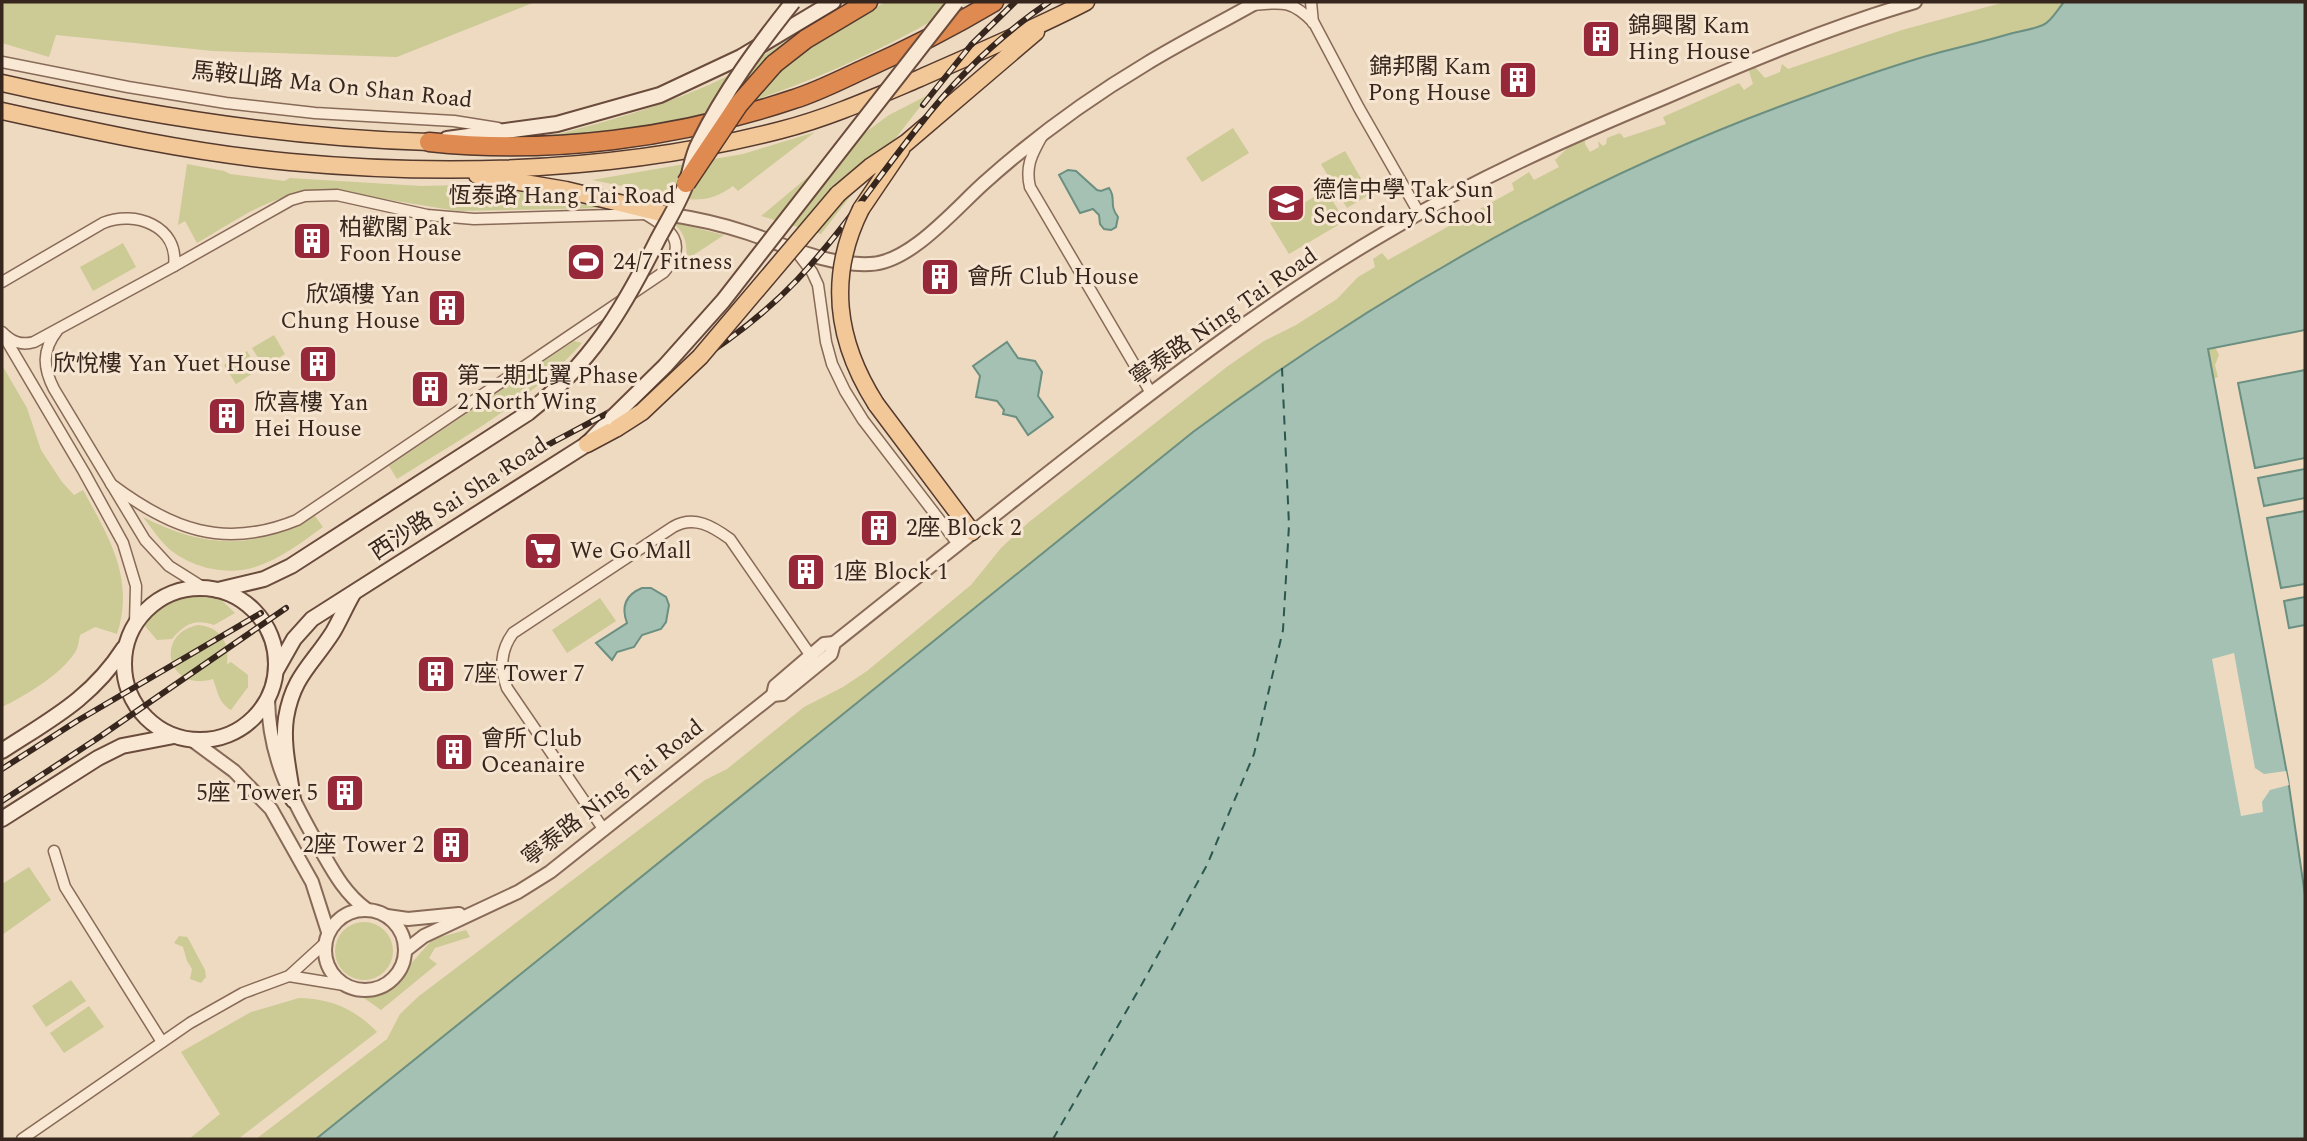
<svg xmlns="http://www.w3.org/2000/svg" width="2307" height="1141" viewBox="0 0 2307 1141" font-family="Spectral,'Noto Sans TC',serif">
	<style>
		.green { fill: #ccca95 }
		.water { fill: #a4c1b4; stroke: #6b8f80; stroke-width: 2 }
		.pier { fill: #eedac1 }
		.lines { fill: none; stroke-linecap: round; stroke-linejoin: round }
		.ferry { stroke: #2c574e; stroke-width: 2; stroke-dasharray: 9 7; stroke-linecap: butt }
		.minor-casing { stroke: #886a58; stroke-width: 13 }
		.tertiary-casing { stroke: #886a58; stroke-width: 16 }
		.secondary-casing { stroke: #6a4b3c; stroke-width: 18 }
		.primary-casing { stroke: #55392d; stroke-width: 19 }
		.motorway-casing { stroke: #55392d; stroke-width: 21 }
		.minor { stroke: #f9e8d4; stroke-width: 10 }
		.tertiary { stroke: #f9e8d4; stroke-width: 12 }
		.secondary { stroke: #f9e8d4; stroke-width: 14 }
		.primary { stroke: #f2c898; stroke-width: 16 }
		.motorway { stroke: #df8a50; stroke-width: 18 }
		.rail-casing { stroke: #37261d; stroke-width: 6 }
		.rail { stroke: #f6e5d1; stroke-width: 3.5; stroke-dasharray: 10; stroke-linecap: butt }
		.secondary-bridge-casing { stroke: #6a4b3c; stroke-width: 18; stroke-linecap: butt }
		.primary-bridge-casing { stroke: #55392d; stroke-width: 19; stroke-linecap: butt }
		.motorway-bridge-casing { stroke: #55392d; stroke-width: 21; stroke-linecap: butt }
		.secondary-bridge { stroke: #f9e8d4; stroke-width: 14 }
		.primary-bridge { stroke: #f2c898; stroke-width: 16 }
		.motorway-bridge { stroke: #df8a50; stroke-width: 18 }
		.labels { text-anchor: middle; dominant-baseline: central; stroke-width: 6; stroke-linejoin: round; paint-order: stroke }
		.poi-label { font-size: 23px; fill: #37261d; stroke: #f6e5d1; text-anchor: start }
		.street-label { font-size: 23px; fill: #37261d; stroke: #f6e5d1 }
	</style>
	<rect width="100%" height="100%" fill="#eedac1"/>
	<g class="green">
		<path d="M2,2H535L397,57L213,51L56,35L49,57L2,43Z"/>
		<path d="M886,2H965C884,50 799,90 707,114C656,128 602,134 550,139L549,136C612,121 676,102 734,73C756,61 777,46 799,33L768,59L746,82L758,90C797,53 838,25 886,2Z"/>
		<path d="M2005,2H2064L2046,25L1935,54L1634,167L1573,196L1442,266L1327,337L1268,377L1193,432L316,1139H256L387,1039L400,1014L419,996L705,780L727,769L804,707L843,687L867,671L971,585L1001,548L1029,522L1228,366L1264,341L1296,325L1337,299L1358,277L1375,267L1373,259L1382,253L1388,260L1514,190L1512,183L1529,172L1534,180L1559,167L1555,160L1572,144L1585,140V144L1590,152L1599,147L1598,141L1603,146L1606,144L1607,138L1620,133L1624,138L1666,124L1663,117L1739,83L1744,90L1753,84L1749,71L1755,67L1765,78L1780,72L1782,64L1788,69L1902,30Z"/>
		<path d="M930,94L821,234L761,216L833,156L889,115Z"/>
		<path d="M1233,128L1249,153L1202,182L1186,158Z"/>
		<path d="M815,132L738,191L733,186C718,197 705,201 686,199L592,180L743,154Z"/>
		<path d="M1345,151L1370,194L1347,208L1321,164Z"/>
		<path d="M187,164L224,171L230,174L284,181L290,178L421,186L463,185L503,189L602,208L457,211L335,191C275,190 247,214 197,243L185,221L178,225Z"/>
		<path d="M1326,190L1345,221L1289,254L1270,223Z"/>
		<path d="M672,222L724,235L686,260C688,245 685,232 672,222Z"/>
		<path d="M123,243L136,267L93,291L80,267Z"/>
		<path d="M274,335L285,354L264,367L252,348Z"/>
		<path d="M2214,336L2215,347L2219,355L2215,365L2218,377L2209,380L2205,350Z"/>
		<path d="M574,341L582,343C531,401 462,438 397,479L389,466Z"/>
		<path d="M247,351L258,370L236,384L224,365Z"/>
		<path d="M2,365L27,408L41,450L62,482L74,495L83,490C109,537 135,579 117,634L95,627L80,635C79,640 78,647 76,651C62,674 25,696 2,707Z"/>
		<path d="M315,516L323,527C303,541 282,558 258,566C229,577 190,568 167,547C158,538 151,527 143,517C206,549 254,550 315,516Z"/>
		<path d="M187,593L205,598L217,596L235,613L214,625C194,618 184,625 172,639L157,640L145,626C153,609 171,601 187,593Z"/>
		<path d="M600,598L616,621L567,653L552,630Z"/>
		<path d="M198,625C220,627 230,642 227,664L231,662L248,675V687L231,710C218,702 218,692 213,679C168,693 153,634 198,625Z"/>
		<path d="M29,867L51,900L2,935V884Z"/>
		<circle cx="364" cy="951" r="29"/>
		<path d="M466,930L470,937L435,948L429,958L437,964L381,1010L364,998L388,989L433,939Z"/>
		<path d="M179,936L187,937L189,940L205,970L206,977L201,983L190,979L192,969L187,961L183,947L174,943Z"/>
		<path d="M71,980L86,1001L46,1027L32,1006Z"/>
		<path d="M299,998C332,999 355,1009 377,1032L238,1139H189L220,1114L181,1052L251,1012Z"/>
		<path d="M89,1006L104,1027L64,1053L50,1033Z"/>
	</g>
	<g class="water">
		<path d="M2064,2H2305V330L2208,349L2288,779L2305,895V1139H316L1193,432C1379,294 1581,178 1800,99C1846,82 1893,65 1941,52C1965,46 1989,40 2013,33C2022,31 2034,29 2043,25C2051,22 2058,9 2064,2Z"/>
		<path d="M1068,170L1076,171L1097,190L1101,191L1109,188C1117,199 1108,204 1118,217L1116,227L1111,230L1104,229L1100,224L1099,215L1093,209L1080,213L1059,175Z"/>
		<path d="M1007,342L1018,358L1035,361L1042,372L1038,396L1053,417L1028,435L1016,417L1003,414L1004,410L997,401L976,397L980,376L973,366Z"/>
		<path d="M2305,370V458L2255,468L2238,383Z"/>
		<path d="M2305,469V498L2264,506L2258,478Z"/>
		<path d="M2305,511V584L2281,588L2267,518Z"/>
		<path d="M642,588H651L666,597L669,605L666,622L661,629L642,635L634,647L617,652L612,660L596,643L627,623C621,607 625,595 642,588Z"/>
		<path d="M2305,597V625L2289,628L2284,601Z"/>
	</g>
	<path class="pier" d="M2234,653L2255,768L2264,774L2286,771L2289,785L2270,790L2262,802L2263,812L2241,816L2212,659Z"/>
	<g class="lines">
		<path class="ferry" d="M1053,1139L1142,984L1207,865L1254,754L1283,630L1289,525L1282,368"/>
		<g class="minor-casing">
			<g id="minor">
				<path d="M1311,2L1313,23"/>
				<path d="M1252,5C1282,2 1292,0 1314,23L1359,108L1419,213"/>
				<path d="M2,62L128,87L226,103L315,113L454,121L498,128"/>
				<path d="M1042,136C1032,154 1025,166 1030,187L1151,393"/>
				<path d="M796,251L812,272L818,285L826,342L832,364L845,391L863,420L958,544"/>
				<path d="M2,282L103,223C135,210 179,226 174,266"/>
				<path d="M57,331C42,350 43,368 54,389L145,540L169,566L204,588"/>
				<path d="M2,332C11,341 20,346 34,342L174,266L291,200L305,196L337,195L427,215L474,219L647,214"/>
				<path d="M5,338L84,472L123,543L136,586L135,623"/>
				<path d="M111,484C171,529 224,550 297,520L664,272C689,243 671,229 645,214"/>
				<path d="M604,830L507,688C500,668 500,651 513,633L673,527C694,515 712,526 730,539L813,659"/>
				<path d="M54,851L65,887L162,1042"/>
				<path d="M289,976L344,985"/>
				<path d="M22,1139L190,1023L243,993L289,976L324,944"/>
			</g>
		</g>
		<g class="tertiary-casing">
			<g id="tertiary">
				<path d="M665,214C694,218 721,224 748,233C787,246 828,266 870,264C910,263 955,209 984,183C1034,138 1089,98 1146,64C1182,42 1220,23 1257,2"/>
				<path d="M773,695L775,686L824,644L834,643"/>
				<path d="M268,699C269,758 290,795 318,845C332,869 343,892 366,909"/>
				<path d="M192,740L234,771L271,809L312,882L328,932"/>
				<circle cx="365" cy="950" r="40"/>
				<path d="M387,916L408,919L459,914"/>
				<path d="M406,950L424,936L518,892L550,872L773,695L782,694L831,654L834,643C922,573 1009,503 1098,434C1191,362 1284,292 1385,233C1475,179 1570,137 1666,97C1747,62 1830,27 1915,2"/>
			</g>
		</g>
		<g class="secondary-casing">
			<g id="secondary">
				<path d="M447,139L557,124L660,95L741,57L833,2"/>
				<circle cx="200" cy="664" r="76"/>
				<path d="M218,590L264,579L291,566L528,413"/>
				<path d="M277,669L294,639L312,619L587,444L612,418"/>
				<path d="M2,751C51,719 91,699 124,648"/>
				<path d="M293,800C290,774 282,745 286,718C293,676 312,665 333,632C340,620 346,606 353,594"/>
				<path d="M2,819L98,758L122,746L174,736"/>
			</g>
		</g>
		<g class="primary-casing">
			<g id="primary">
				<path d="M2,83C142,115 284,138 429,142"/>
				<path d="M2,111C97,132 192,153 290,162C453,177 622,171 781,130C828,118 873,98 918,79C974,54 1032,30 1086,2"/>
				<path d="M477,175L566,190L665,214"/>
				<path d="M838,194L870,167L906,143L1036,32"/>
				<path d="M861,209L901,150"/>
				<path d="M876,404L972,532"/>
				<path d="M587,444L617,428"/>
			</g>
		</g>
		<g class="motorway-casing">
			<g id="motorway">
				<path d="M774,64L806,39L868,2"/>
				<path d="M429,142C550,155 678,138 794,99C817,92 840,80 862,70C907,50 952,27 994,2"/>
			</g>
		</g>
		<use href="#minor" class="minor"/>
		<use href="#tertiary" class="tertiary"/>
		<use href="#secondary" class="secondary"/>
		<use href="#primary" class="primary"/>
		<use href="#motorway" class="motorway"/>
		<g class="rail-casing">
			<g id="rail">
				<path d="M923,105L971,45L1015,2"/>
				<path d="M503,469C604,413 716,365 797,280C842,232 878,177 919,126C956,78 999,36 1049,2"/>
				<path d="M2,769L77,721L261,613"/>
				<path d="M2,801L95,740L286,608"/>
			</g>
		</g>
		<use href="#rail" class="rail"/>
		<g class="secondary-bridge-casing">
			<g id="secondary-bridge">
				<path d="M528,413C591,363 622,311 657,241C667,222 679,203 686,184C691,170 692,156 699,143C724,92 758,46 793,2"/>
				<path d="M612,418L665,366L723,301L956,2"/>
			</g>
		</g>
		<g class="primary-bridge-casing">
			<g id="primary-bridge">
				<path d="M861,209C827,277 836,341 876,404"/>
				<path d="M617,428L642,412L700,357L838,194"/>
			</g>
		</g>
		<g class="motorway-bridge-casing">
			<path id="motorway-bridge" d="M686,183L739,104L774,64"/>
		</g>
		<use href="#secondary-bridge" class="secondary-bridge"/>
		<use href="#primary-bridge" class="primary-bridge"/>
		<use href="#motorway-bridge" class="motorway-bridge"/>
	</g>
	<defs>
		<g id="building-square" transform="scale(2.0125)"><rect x="-9" y="-9" width="18" height="18" rx="4" fill="#97283a" stroke="#f6e5d1"/><path d="M-4-6H4V6H1V3H-1V6H-4ZM-2.5-4.3h1.7v1.8h-1.7ZM.8-4.3h1.7v1.8H.8ZM-2.5-1h1.7V.8h-1.7ZM.8-1h1.7V.8H.8Z" fill="#fff"/></g>
		<g id="school-square" transform="scale(2.0125)"><rect x="-9" y="-9" width="18" height="18" rx="4" fill="#97283a" stroke="#f6e5d1"/><path d="M0-5L7-2L0 1L-7-2ZM-4 1L0 2.5L4 1V4Q0 6-4 4Z" fill="#fff"/></g>
		<g id="stadium-square" transform="scale(2.0125)"><rect x="-9" y="-9" width="18" height="18" rx="4" fill="#97283a" stroke="#f6e5d1"/><path d="M0-5a6.5 5 0 1 0 0 10a6.5 5 0 1 0 0-10ZM-3.5-1.8h7v3.6h-7Z" fill="#fff"/></g>
		<g id="supermarket-square" transform="scale(2.0125)"><rect x="-9" y="-9" width="18" height="18" rx="4" fill="#97283a" stroke="#f6e5d1"/><path d="M-6-5.5h2.5l.6 2H6L4.5 2H-2.5L-4.4-4H-6ZM-1.5 3.2a1.3 1.3 0 1 0 .1 0ZM3 3.2a1.3 1.3 0 1 0 .1 0Z" fill="#fff"/></g>
	</defs>
	<g fill-rule="evenodd">
		<use href="#building-square" x="1601" y="39"/>
		<use href="#building-square" x="1518" y="80"/>
		<use href="#school-square" x="1286" y="203"/>
		<use href="#building-square" x="312" y="241"/>
		<use href="#stadium-square" x="586" y="262"/>
		<use href="#building-square" x="940" y="277"/>
		<use href="#building-square" x="447" y="308"/>
		<use href="#building-square" x="318" y="364"/>
		<use href="#building-square" x="430" y="389"/>
		<use href="#building-square" x="227" y="416"/>
		<use href="#building-square" x="879" y="528"/>
		<use href="#supermarket-square" x="543" y="551"/>
		<use href="#building-square" x="806" y="572"/>
		<use href="#building-square" x="436" y="674"/>
		<use href="#building-square" x="454" y="752"/>
		<use href="#building-square" x="345" y="793"/>
		<use href="#building-square" x="451" y="845"/>
	</g>
	<g class="labels">
		<g class="poi-label">
			<text x="1628" y="26">錦興閣 Kam<tspan x="1628" dy="26">Hing House</tspan></text>
			<text x="1491" y="67" text-anchor="end">錦邦閣 Kam<tspan x="1491" dy="26">Pong House</tspan></text>
			<text x="1313" y="190">德信中學 Tak Sun<tspan x="1313" dy="26">Secondary School</tspan></text>
			<text x="339" y="228">柏歡閣 Pak<tspan x="339" dy="26">Foon House</tspan></text>
			<text x="613" y="262">24/7 Fitness</text>
			<text x="967" y="277">會所 Club House</text>
			<text x="420" y="295" text-anchor="end">欣頌樓 Yan<tspan x="420" dy="26">Chung House</tspan></text>
			<text x="291" y="364" text-anchor="end">欣悅樓 Yan Yuet House</text>
			<text x="457" y="376">第二期北翼 Phase<tspan x="457" dy="26">2 North Wing</tspan></text>
			<text x="254" y="403">欣喜樓 Yan<tspan x="254" dy="26">Hei House</tspan></text>
			<text x="906" y="528">2座 Block 2</text>
			<text x="570" y="551">We Go Mall</text>
			<text x="833" y="572">1座 Block 1</text>
			<text x="463" y="674">7座 Tower 7</text>
			<text x="481" y="739">會所 Club<tspan x="481" dy="26">Oceanaire</tspan></text>
			<text x="318" y="793" text-anchor="end">5座 Tower 5</text>
			<text x="424" y="845" text-anchor="end">2座 Tower 2</text>
		</g>
		<g class="street-label">
			<text transform="translate(332 86) rotate(6)">馬鞍山路 Ma On Shan Road</text>
			<text x="562" y="196">恆泰路 Hang Tai Road</text>
			<text transform="translate(1224 317) rotate(-35)">寧泰路 Ning Tai Road</text>
			<text transform="translate(459 499) rotate(-33)">西沙路 Sai Sha Road</text>
			<text transform="translate(613 793) rotate(-38)">寧泰路 Ning Tai Road</text>
		</g>
	</g>
	<rect width="2307" height="1141" fill="none" stroke="#37261d" stroke-width="7"/>
</svg>
